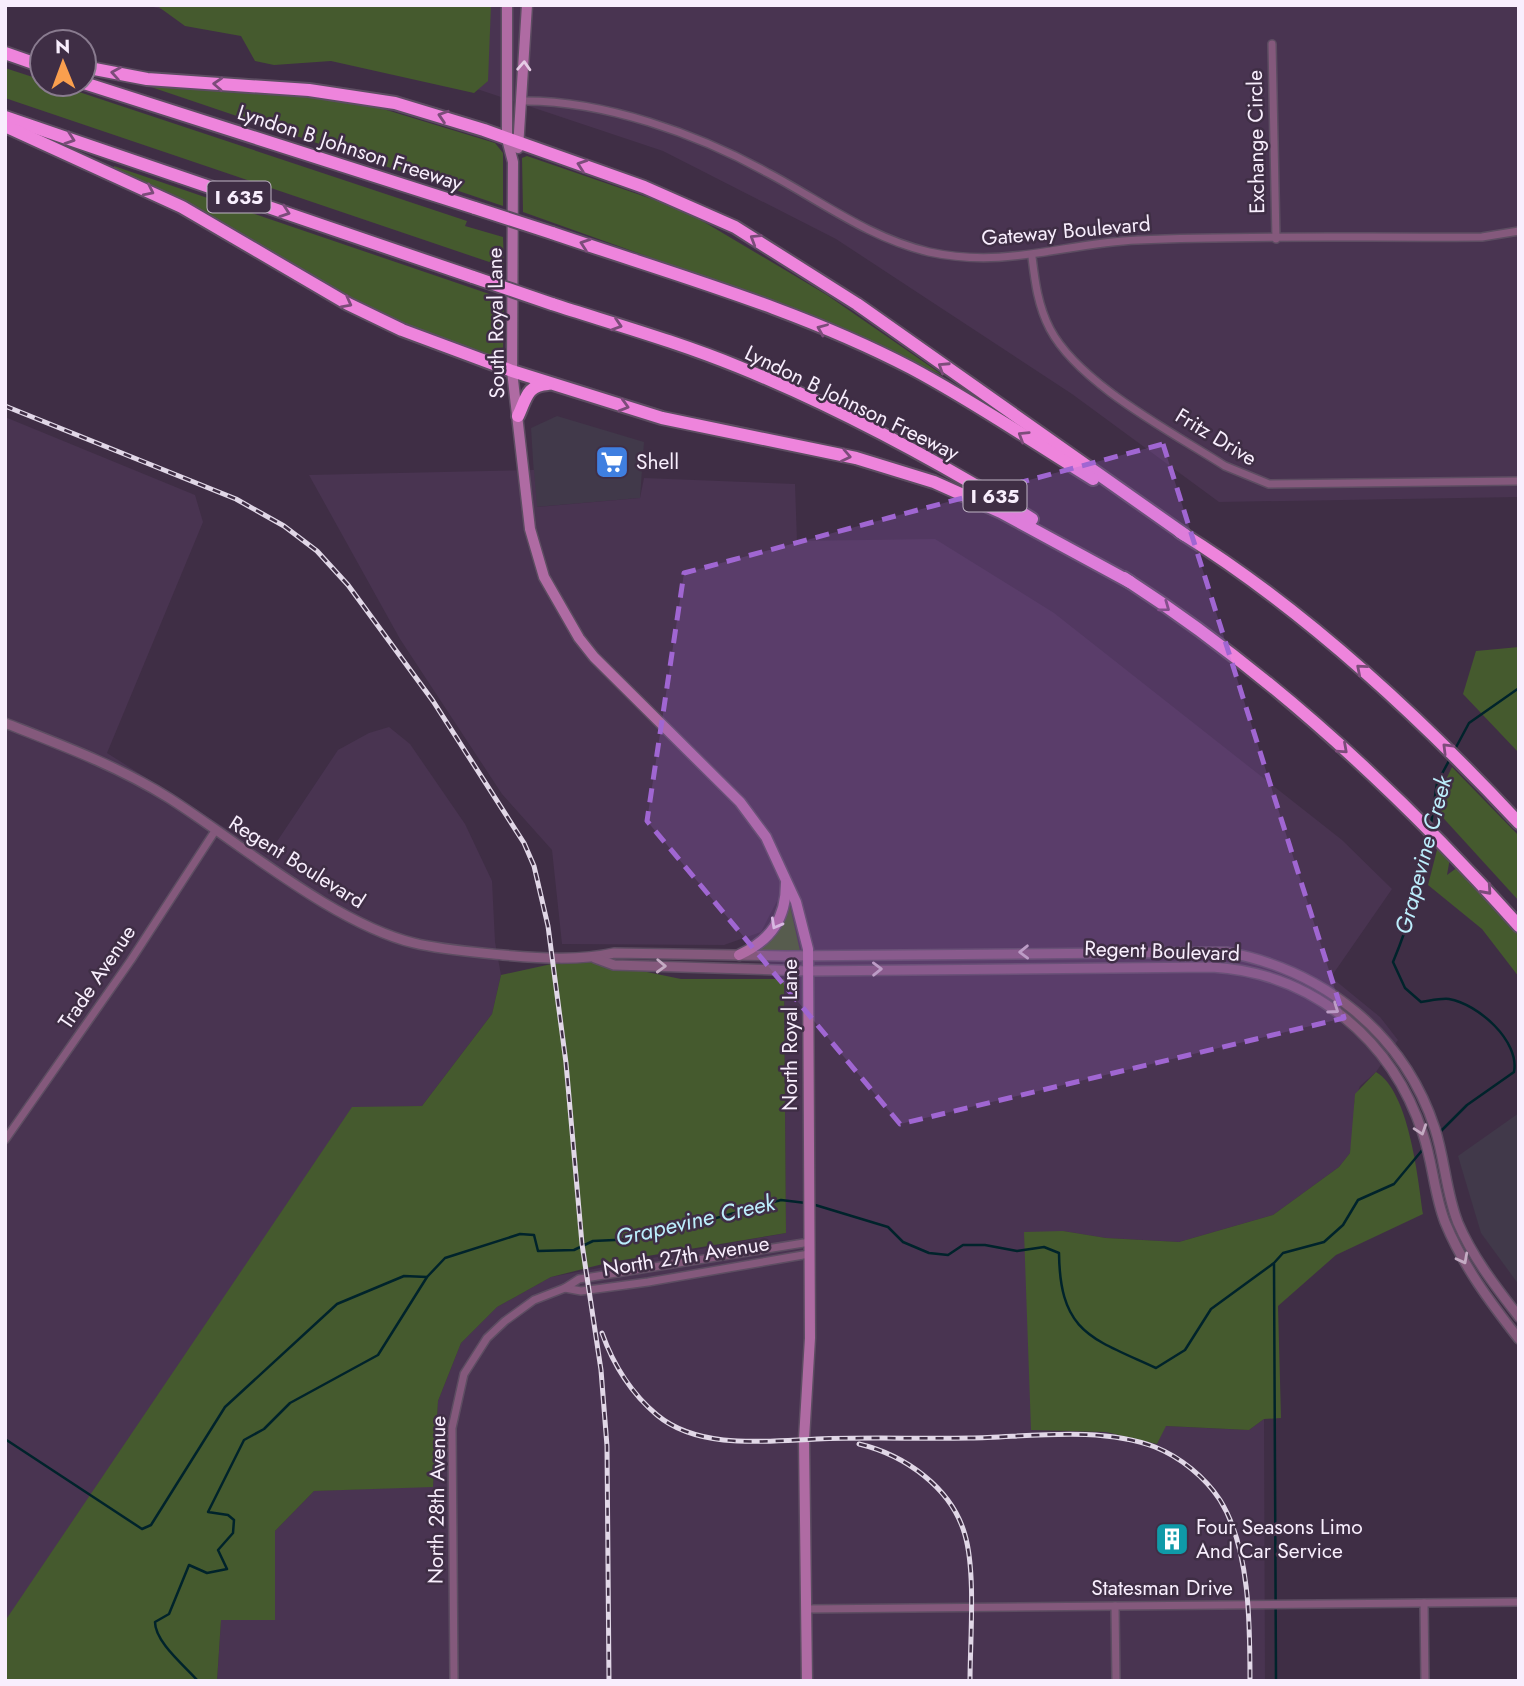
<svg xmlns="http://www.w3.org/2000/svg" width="1524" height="1686" viewBox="0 0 1524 1686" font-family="Jost,sans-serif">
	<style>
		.commercial { fill: #41394a }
		.built { fill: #493451 }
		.green { fill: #455a2e }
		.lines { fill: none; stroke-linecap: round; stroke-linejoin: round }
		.stream { stroke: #00232b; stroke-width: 2.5 }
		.minor-casing { stroke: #5d4d62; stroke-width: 10 }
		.tertiary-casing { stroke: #5d4d62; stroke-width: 12 }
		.secondary-casing { stroke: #5d4d62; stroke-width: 13 }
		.motorway-casing { stroke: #5d4d62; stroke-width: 16 }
		.minor { stroke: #84597c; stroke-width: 7 }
		.tertiary { stroke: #84597c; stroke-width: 9 }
		.secondary { stroke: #af6ba3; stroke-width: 10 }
		.motorway { stroke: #ee84dc; stroke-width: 12 }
		.rail-casing { stroke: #e1d7e7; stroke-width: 5 }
		.rail { stroke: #3f2e45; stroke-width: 2.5; stroke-dasharray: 8; stroke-linecap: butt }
		.motorway-bridge-casing { stroke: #5d4d62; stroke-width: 16; stroke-linecap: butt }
		.motorway-bridge { stroke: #ee84dc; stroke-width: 12 }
		.oneway { stroke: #e6cde6 }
		.oneway2 { stroke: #7c4c7a }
		.oneway3 { stroke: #c4abc3 }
		.marked { fill: #a066d2; fill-opacity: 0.2; stroke: #a066d2; stroke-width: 5; stroke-dasharray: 14 9; stroke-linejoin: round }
		.labels { text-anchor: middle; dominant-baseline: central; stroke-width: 5; stroke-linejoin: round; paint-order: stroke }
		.shield { fill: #3f2e45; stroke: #c0b4c6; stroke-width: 2 }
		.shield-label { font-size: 19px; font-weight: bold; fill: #f8eefd }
		.street-label { font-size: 21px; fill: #f8eefd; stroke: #3f2e45 }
		.poi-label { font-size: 21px; fill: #f8eefd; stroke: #3f2e45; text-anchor: start }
		.water-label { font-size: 23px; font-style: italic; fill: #bceefc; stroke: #3f2e45 }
	</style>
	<rect width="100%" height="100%" fill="#3f2e45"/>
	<g class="commercial">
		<path d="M557,416L644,442L640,498L536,507L531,428Z"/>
		<path d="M1519,1113V1285L1481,1233L1458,1156Z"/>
	</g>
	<g class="built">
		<path d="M145,5H1519V497L1219,502L1072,394L836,239L663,151L480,90Z"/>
		<path d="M5,417L195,495L203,522L107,753L268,855L338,750L369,733L389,727L410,744L465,824L492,881L495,942L501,975L492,1014L422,1106L352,1108L5,1622Z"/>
		<path d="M534,470L537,507L640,498L644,478L795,484L797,541L935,539L1054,613L1342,840L1392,889L1331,977L1380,1017L1398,1040L1376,1072L1360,1086L1354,1102V1133L1350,1153L1339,1167L1273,1215L1179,1242L1106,1238L1063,1231L1031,1430L1106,1432L1157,1444L1165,1426L1249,1430L1264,1419L1265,1681H217L221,1620H274L275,1531L314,1491L433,1486L438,1401L461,1343L497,1307L551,1277L786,1233L784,979L777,901L761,932L724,945L562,944L552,850L502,794L400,639L309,475Z"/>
	</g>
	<g class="green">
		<path d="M156,5H491L488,81L474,93L331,61L274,65L255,61L241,36L185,26Z"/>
		<path d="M5,68L42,80V84H55L467,221L465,226L503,237L504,267L5,98Z"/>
		<path d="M151,87L319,97L380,108L495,143L503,153V206Z"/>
		<path d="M527,156L684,210L827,295L944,376L800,311L523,212L522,158Z"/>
		<path d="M114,166L504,299L503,350L492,356L412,329L364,309L113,170Z"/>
		<path d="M1519,647V753L1463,694L1476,651Z"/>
		<path d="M1452,767L1519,836V901L1436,810L1442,788Z"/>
		<path d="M1438,846L1450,858L1447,875L1458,867L1519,936V977L1482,929L1428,885Z"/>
		<path d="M789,901L800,951L759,950L782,924Z"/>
		<path d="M579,958L681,979H784L786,1233L611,1262L551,1277L497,1307L461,1343L438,1401L433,1487L314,1491L275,1531V1620H221L217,1681H5V1621L352,1107L422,1106L492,1014L501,975Z"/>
		<path d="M1376,1072C1409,1091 1418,1178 1423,1214L1336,1255L1278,1306L1281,1418L1264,1419L1249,1430L1166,1426L1157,1444L1106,1432L1031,1430L1024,1232L1063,1231L1106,1238L1179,1242L1273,1215L1339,1167L1350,1153L1355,1094Z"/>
	</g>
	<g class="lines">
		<g class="stream">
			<path d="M1454,751L1469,723L1519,688"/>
			<path d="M1431,824L1437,783L1451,757"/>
			<path d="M1429,837C1422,881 1410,921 1393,962L1405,988L1421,1002C1429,1001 1441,998 1449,999C1478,1004 1520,1041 1514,1072L1467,1105L1438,1134"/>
			<path d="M812,1204L888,1227L903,1242L929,1253L948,1255L963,1245H985L1017,1251L1044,1247L1059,1253C1060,1333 1091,1338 1156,1368L1185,1350L1211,1309L1274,1263L1283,1253L1324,1242L1343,1225L1358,1200L1394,1184L1424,1148"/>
			<path d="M1274,1264L1276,1681"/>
			<path d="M5,1439L142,1529L151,1525L225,1407L337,1304L404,1276L427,1277"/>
			<path d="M198,1681C185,1666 155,1642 155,1622L169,1614L189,1565L207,1573L227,1569L218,1550L233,1533L234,1520L228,1515L208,1512L244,1440L264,1429L290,1403L378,1355L427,1277L445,1258L520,1234L534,1235L538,1251L574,1250L593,1241L636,1239L660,1226L691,1225L781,1200L806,1203"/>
		</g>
		<g class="minor-casing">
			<g id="minor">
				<path d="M1272,44L1276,239"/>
				<path d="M522,101C603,100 698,134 768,173C821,201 869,238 929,252C1008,269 1063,243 1138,240C1253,235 1368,238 1482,237L1519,231"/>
				<path d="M1032,257C1035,282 1038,306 1050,329C1079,384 1172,432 1225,466L1269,484L1519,481"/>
				<path d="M5,1140L131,960L215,831"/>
				<path d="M565,1288L581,1291L648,1282L809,1254"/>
				<path d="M1424,1603L1425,1681"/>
				<path d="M1115,1606L1116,1681"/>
				<path d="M806,1609L1519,1602"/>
				<path d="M454,1681L452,1428L464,1374L487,1338L505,1321L534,1300L565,1288L579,1279L810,1242"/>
			</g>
		</g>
		<g class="tertiary-casing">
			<g id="tertiary">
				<path d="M5,723C61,745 118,766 169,798C240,843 333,923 414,943C443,950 474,952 503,955C539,958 579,961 614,953L786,956L1226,952C1324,970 1404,1034 1435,1129C1445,1160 1446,1193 1458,1223C1473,1258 1496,1287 1519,1317"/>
				<path d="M595,958L614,965L809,971L1212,967C1313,973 1392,1039 1423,1134C1433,1163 1434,1194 1445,1222C1463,1266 1490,1302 1519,1339"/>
			</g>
		</g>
		<g class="secondary-casing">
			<g id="secondary">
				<path d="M507,5V139L513,162L512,371L530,529L544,577L579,638L594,657L740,802L766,837L796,902L808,949L810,1338L804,1439L807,1681"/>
				<path d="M518,148L527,5"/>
				<path d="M739,955C771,940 786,919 786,883"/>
			</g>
		</g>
		<g class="motorway-casing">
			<g id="motorway">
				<path d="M5,53L42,66"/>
				<path d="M84,67L147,79L309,90L395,103L484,130L644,187L735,227L857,304L1185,535"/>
				<path d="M84,83L475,208"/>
				<path d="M5,117L473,277"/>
				<path d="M5,126L182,207L348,304L402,330L512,371L662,418L856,458L934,482L1001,512L1130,582"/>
				<path d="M552,233C672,274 798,309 911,368C973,401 1033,442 1093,479"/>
				<path d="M552,304C614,324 678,342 739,367C840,408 939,462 1032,519"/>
				<path d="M518,416C526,400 526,385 548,384"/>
				<path d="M1180,532C1304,609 1420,717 1519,823"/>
				<path d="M1124,578C1271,673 1403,796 1519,926"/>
			</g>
		</g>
		<use href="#minor" class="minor"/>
		<use href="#tertiary" class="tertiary"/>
		<use href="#secondary" class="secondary"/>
		<use href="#motorway" class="motorway"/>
		<g class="rail-casing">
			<g id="rail">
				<path d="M5,406L236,499L284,526L317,551L348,585L433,701L524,843L534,866L548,926L566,1063L582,1244L601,1370L607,1446L609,1681"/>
				<path d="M602,1333C613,1364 632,1394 657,1415C699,1450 767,1441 817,1439C868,1437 919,1439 970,1438C1029,1437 1099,1426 1155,1447C1180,1457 1205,1477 1220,1500C1250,1548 1250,1625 1250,1681"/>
				<path d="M859,1444C905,1455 952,1488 965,1535C976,1573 970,1640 970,1681"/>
			</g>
		</g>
		<use href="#rail" class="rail"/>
		<g class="motorway-bridge-casing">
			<g id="motorway-bridge">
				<path d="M475,208L552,233"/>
				<path d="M473,277L552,304"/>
			</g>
		</g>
		<use href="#motorway-bridge" class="motorway-bridge"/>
	</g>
	<defs><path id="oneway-chevron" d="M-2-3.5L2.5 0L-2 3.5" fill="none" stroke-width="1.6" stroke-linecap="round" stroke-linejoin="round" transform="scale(1.75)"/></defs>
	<g class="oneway">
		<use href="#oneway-chevron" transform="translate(524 66) rotate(-87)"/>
		<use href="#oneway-chevron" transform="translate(776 924) rotate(119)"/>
	</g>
	<g class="oneway2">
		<use href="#oneway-chevron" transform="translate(116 73) rotate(-170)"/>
		<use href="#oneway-chevron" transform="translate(218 84) rotate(-177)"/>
		<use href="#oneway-chevron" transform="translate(443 116) rotate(-162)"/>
		<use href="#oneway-chevron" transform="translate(70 139) rotate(19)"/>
		<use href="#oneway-chevron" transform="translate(582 165) rotate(-161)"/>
		<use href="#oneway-chevron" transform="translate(149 191) rotate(26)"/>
		<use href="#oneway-chevron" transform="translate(285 212) rotate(19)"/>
		<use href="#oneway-chevron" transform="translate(755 239) rotate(-148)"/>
		<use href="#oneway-chevron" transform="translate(585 244) rotate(-161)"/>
		<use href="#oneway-chevron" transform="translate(347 303) rotate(28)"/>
		<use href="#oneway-chevron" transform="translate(617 325) rotate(18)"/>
		<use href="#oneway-chevron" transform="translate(822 329) rotate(-157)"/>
		<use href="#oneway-chevron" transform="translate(943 367) rotate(-147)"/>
		<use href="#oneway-chevron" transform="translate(624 406) rotate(16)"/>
		<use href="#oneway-chevron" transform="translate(1023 436) rotate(-148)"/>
		<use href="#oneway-chevron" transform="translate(846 456) rotate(12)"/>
		<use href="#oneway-chevron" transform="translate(1165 607) rotate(36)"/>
		<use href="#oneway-chevron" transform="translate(1361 669) rotate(-139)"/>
		<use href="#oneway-chevron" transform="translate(1447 748) rotate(-135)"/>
		<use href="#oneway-chevron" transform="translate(1343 749) rotate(42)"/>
		<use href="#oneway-chevron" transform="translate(1487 890) rotate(48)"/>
	</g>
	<g class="oneway3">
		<use href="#oneway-chevron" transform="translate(1024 952) rotate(179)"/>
		<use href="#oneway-chevron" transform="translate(661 966) rotate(2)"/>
		<use href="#oneway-chevron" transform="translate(877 969) rotate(-1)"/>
		<use href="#oneway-chevron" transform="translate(1334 1009) rotate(35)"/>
		<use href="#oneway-chevron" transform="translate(1421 1130) rotate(71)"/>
		<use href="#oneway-chevron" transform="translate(1463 1259) rotate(62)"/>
	</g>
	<path class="marked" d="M1163,444L1344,1018L900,1124L647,821L684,573Z"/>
	<defs>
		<g id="supermarket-square" transform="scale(1.75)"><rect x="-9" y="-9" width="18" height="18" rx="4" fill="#3f7fe0" stroke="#3f2e45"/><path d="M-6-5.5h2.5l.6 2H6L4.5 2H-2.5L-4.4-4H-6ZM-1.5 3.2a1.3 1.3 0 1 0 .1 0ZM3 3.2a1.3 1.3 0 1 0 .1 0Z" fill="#fff"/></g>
		<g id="building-square" transform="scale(1.75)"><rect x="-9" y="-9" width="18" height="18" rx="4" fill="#0f9aa8" stroke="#3f2e45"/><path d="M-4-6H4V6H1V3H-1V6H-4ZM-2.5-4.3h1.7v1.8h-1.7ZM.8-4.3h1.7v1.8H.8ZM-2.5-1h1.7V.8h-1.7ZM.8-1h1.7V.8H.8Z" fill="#fff"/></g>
	</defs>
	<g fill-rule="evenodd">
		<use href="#supermarket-square" x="612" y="462"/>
		<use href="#building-square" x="1172" y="1539"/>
	</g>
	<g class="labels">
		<g class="shield">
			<rect x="207.5" y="181.5" width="63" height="31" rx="5"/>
			<rect x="963.5" y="480.5" width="63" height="31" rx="5"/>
		</g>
		<g class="shield-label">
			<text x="239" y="197">I 635</text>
			<text x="995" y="496">I 635</text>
		</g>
		<g class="street-label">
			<text transform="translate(1256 142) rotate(-91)">Exchange Circle</text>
			<text transform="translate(350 148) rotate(18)">Lyndon B Johnson Freeway</text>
			<text transform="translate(1066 231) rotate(-5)">Gateway Boulevard</text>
			<text transform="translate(496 323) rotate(-91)">South Royal Lane</text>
			<text transform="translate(852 403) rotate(26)">Lyndon B Johnson Freeway</text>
			<text transform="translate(1216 437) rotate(31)">Fritz Drive</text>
			<text transform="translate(297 862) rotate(32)">Regent Boulevard</text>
			<text transform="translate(1162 951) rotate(2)">Regent Boulevard</text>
			<text transform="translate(97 977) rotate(-56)">Trade Avenue</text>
			<text transform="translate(790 1035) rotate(-90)">North Royal Lane</text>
			<text transform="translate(686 1256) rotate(-9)">North 27th Avenue</text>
			<text transform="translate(437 1500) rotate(-89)">North 28th Avenue</text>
			<text x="1162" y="1588">Statesman Drive</text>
		</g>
		<g class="poi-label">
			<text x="636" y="462">Shell</text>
			<text x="1196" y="1527">Four Seasons Limo<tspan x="1196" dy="24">And Car Service</tspan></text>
		</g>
		<g class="water-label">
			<text transform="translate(1423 855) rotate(-75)">Grapevine Creek</text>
			<text transform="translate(695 1220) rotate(-13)">Grapevine Creek</text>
		</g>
	</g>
	<rect width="1524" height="1686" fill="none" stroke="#f8eefd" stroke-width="14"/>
	<g transform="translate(63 63) rotate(359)"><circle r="33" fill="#3f2e45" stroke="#897b8f" stroke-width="2"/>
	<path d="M0-5L12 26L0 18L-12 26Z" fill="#fa9f4e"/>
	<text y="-10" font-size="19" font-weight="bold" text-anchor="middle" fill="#f8eefd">N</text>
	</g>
</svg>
